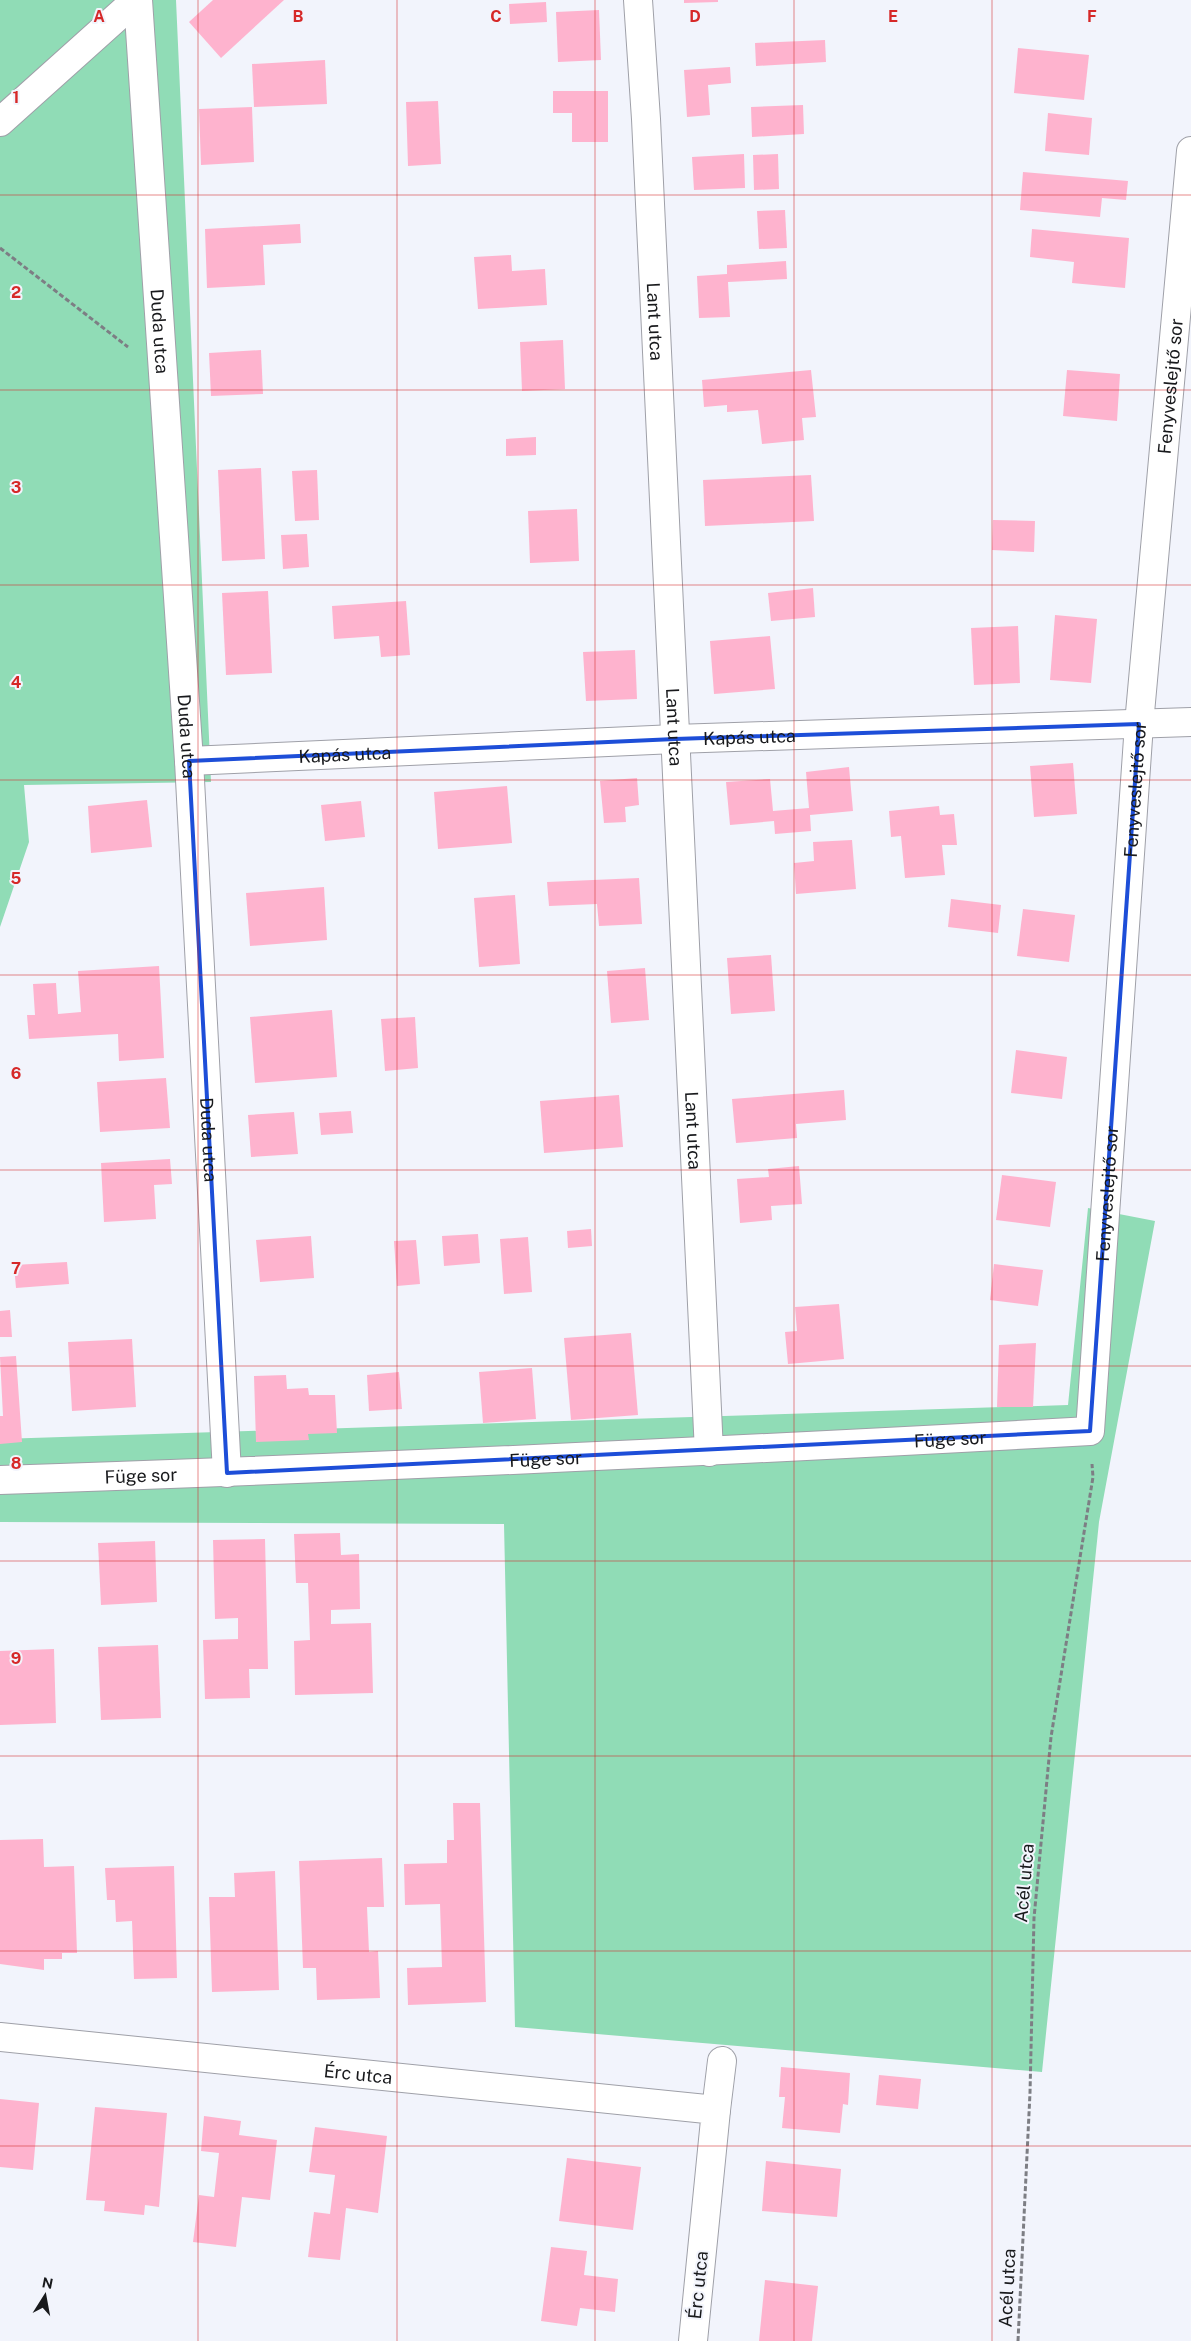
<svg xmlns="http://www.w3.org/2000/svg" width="1191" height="2341" viewBox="0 0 1191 2341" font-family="'Public Sans',sans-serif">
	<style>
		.green { fill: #90dcb6 }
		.building { fill: #feb3ce }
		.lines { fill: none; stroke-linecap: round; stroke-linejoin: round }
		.minor-casing { stroke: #9fa0a8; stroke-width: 30 }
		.path { stroke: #7d7e84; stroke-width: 3; stroke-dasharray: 5 2.5; stroke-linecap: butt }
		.minor { stroke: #fff; stroke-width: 28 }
		.marked { fill: none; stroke: #1d4ed8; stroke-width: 4; stroke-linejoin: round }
		.grid { fill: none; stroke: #d62828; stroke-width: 1; stroke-opacity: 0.55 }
		.labels { text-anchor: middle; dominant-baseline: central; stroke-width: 4; stroke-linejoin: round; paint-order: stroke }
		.street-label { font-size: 18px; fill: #18191c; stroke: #f2f4fc }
		.grid-label { font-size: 16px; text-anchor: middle; font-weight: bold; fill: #d62828; stroke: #f2f4fc; stroke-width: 4; stroke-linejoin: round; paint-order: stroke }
	</style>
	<rect width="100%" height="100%" fill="#f2f4fc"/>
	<g class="green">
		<path d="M0,0H176L211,782L24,785L29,842L0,927Z"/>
		<path d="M1088,1208L1155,1221L1099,1522L1042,2072L515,2027L504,1524L0,1522V1439L1068,1405Z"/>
	</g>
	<g class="building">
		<path d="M213,0H284L221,58L189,22Z"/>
		<path d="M684,0H718V2L684,3Z"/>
		<path d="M546,2L547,22L510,24L509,4Z"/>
		<path d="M599,10L601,60L558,62L556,12Z"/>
		<path d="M825,40L826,62L756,66L755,43Z"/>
		<path d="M1018,48L1089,55L1084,100L1014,93Z"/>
		<path d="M325,60L327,104L254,107L252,64Z"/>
		<path d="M730,67L731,83L708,85L710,115L687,117L684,70Z"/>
		<path d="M553,91H608V142H572V113H553Z"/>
		<path d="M438,101L441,164L408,166L406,102Z"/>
		<path d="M803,105L804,134L752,137L751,107Z"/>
		<path d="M252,107L254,162L201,165L199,109Z"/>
		<path d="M1048,113L1092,118L1089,155L1045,151Z"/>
		<path d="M744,154L745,188L694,190L692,157Z"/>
		<path d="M778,154L779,189L754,190L753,155Z"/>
		<path d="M1023,172L1128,181L1126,200L1102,198L1100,217L1020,210Z"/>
		<path d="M785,210L787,248L759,249L757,211Z"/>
		<path d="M300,224L301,243L263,245L265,285L207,288L205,229Z"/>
		<path d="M1032,229L1129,238L1125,288L1072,283L1074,262L1030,257Z"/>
		<path d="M511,255L512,271L545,269L547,305L478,309L474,257Z"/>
		<path d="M786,261L787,279L728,282L730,317L699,318L697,276L727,274V265Z"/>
		<path d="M563,340L565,389L522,391L520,342Z"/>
		<path d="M261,350L263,394L211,396L209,353Z"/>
		<path d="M811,370L816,417L802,418L804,440L762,444L758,410L727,412V405L704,407L702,380Z"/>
		<path d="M1067,370L1120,374L1117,421L1063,416Z"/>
		<path d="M536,437V455L506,456V439Z"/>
		<path d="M261,468L265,559L222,561L218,470Z"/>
		<path d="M317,470L319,520L295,521L292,471Z"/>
		<path d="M811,475L814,521L705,526L703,480Z"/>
		<path d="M577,509L579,561L530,563L528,511Z"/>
		<path d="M993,520L1035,521L1034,552L992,550Z"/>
		<path d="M307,534L309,567L283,569L281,535Z"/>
		<path d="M813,588L815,617L771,621L768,593Z"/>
		<path d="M268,591L272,673L226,675L222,593Z"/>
		<path d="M406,601L410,655L381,657L379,636L334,639L332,606Z"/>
		<path d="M1055,615L1097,619L1091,683L1050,680Z"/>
		<path d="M1018,626L1020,683L974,685L971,628Z"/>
		<path d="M770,636L775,689L714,694L710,641Z"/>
		<path d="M635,650L637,699L586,701L583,652Z"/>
		<path d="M1073,763L1077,814L1034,817L1030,766Z"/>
		<path d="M849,767L853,811L810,815L811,831L775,834L774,821L730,825L726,782L770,779L773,811L809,808L806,772Z"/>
		<path d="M637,778L639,805L625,807L626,822L604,823L600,781Z"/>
		<path d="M507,786L512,843L438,849L434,792Z"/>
		<path d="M147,800L152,847L91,853L88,806Z"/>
		<path d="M361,801L365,837L325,841L321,805Z"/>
		<path d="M939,806L940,815L954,814L957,845H942L945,875L905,878L901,836L891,837L889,811Z"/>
		<path d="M852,840L856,889L796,894L794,863L814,861L813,842Z"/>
		<path d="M639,878L642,924L599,926L597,904L549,906L547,882Z"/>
		<path d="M324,887L327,940L250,946L246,893Z"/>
		<path d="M515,895L520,964L479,967L474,898Z"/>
		<path d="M951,899L1001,905L998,933L948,927Z"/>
		<path d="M1023,909L1075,915L1069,962L1017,956Z"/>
		<path d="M771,955L775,1011L731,1014L727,958Z"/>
		<path d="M159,966L164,1058L119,1061L118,1034L29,1039L27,1015H35L33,984L56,983L58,1014L81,1012L78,971Z"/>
		<path d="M645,968L649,1020L611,1023L607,971Z"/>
		<path d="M332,1010L337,1077L255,1083L250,1017Z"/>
		<path d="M415,1017L418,1068L385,1071L381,1019Z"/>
		<path d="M1016,1050L1067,1057L1062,1099L1011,1093Z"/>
		<path d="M166,1078L170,1128L100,1132L97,1082Z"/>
		<path d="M844,1090L846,1120L796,1124L797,1138L736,1143L732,1099Z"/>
		<path d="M619,1095L623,1147L544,1153L540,1101Z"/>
		<path d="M351,1111L353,1133L321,1135L319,1113Z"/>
		<path d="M294,1112L298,1154L251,1157L248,1115Z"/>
		<path d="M170,1159L172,1184L154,1185L156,1219L104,1222L101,1163Z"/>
		<path d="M799,1166L802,1204L771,1206L772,1220L740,1223L737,1179L769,1177L768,1169Z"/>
		<path d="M1002,1175L1056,1182L1050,1227L996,1220Z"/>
		<path d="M591,1229L592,1246L568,1248L567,1231Z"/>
		<path d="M478,1234L480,1263L444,1266L442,1236Z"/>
		<path d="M311,1236L314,1278L260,1282L256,1240Z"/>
		<path d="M528,1237L532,1292L504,1294L500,1239Z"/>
		<path d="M416,1240L420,1284L397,1286L394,1241Z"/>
		<path d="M67,1262L69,1284L16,1288L14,1265Z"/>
		<path d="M994,1264L1043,1270L1038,1306L990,1300Z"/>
		<path d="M839,1304L844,1359L788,1364L785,1332L797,1331L795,1307Z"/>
		<path d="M10,1310L12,1337H0V1311Z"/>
		<path d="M631,1333L638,1415L571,1420L564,1338Z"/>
		<path d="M132,1339L136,1407L72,1411L68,1342Z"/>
		<path d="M1036,1343L1033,1407H997L999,1345Z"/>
		<path d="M16,1356L22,1442L0,1444V1416H3L0,1357Z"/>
		<path d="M532,1368L536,1419L483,1423L479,1372Z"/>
		<path d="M399,1372L402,1409L369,1411L367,1375Z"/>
		<path d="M286,1375L287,1389L308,1388L309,1395H335L337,1433L308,1434L309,1440L256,1442L254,1376Z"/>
		<path d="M340,1533L341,1555L359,1554L360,1609L331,1610V1624L371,1623L373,1693L295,1695L294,1641L310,1640L308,1583H296L294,1534Z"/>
		<path d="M265,1539L268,1669H249L250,1698L205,1699L203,1640L238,1639V1618L215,1619L213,1540Z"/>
		<path d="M155,1541L157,1602L101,1605L98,1543Z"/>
		<path d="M158,1645L161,1718L101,1720L98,1647Z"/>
		<path d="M54,1649L56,1723L0,1725V1651Z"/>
		<path d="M453,1803H480L486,2002L408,2005L407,1968L442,1967L440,1904L405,1905L404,1864L447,1863V1840H454Z"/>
		<path d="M43,1839L44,1867L74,1866L77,1953H62V1959H44V1970L0,1964V1840Z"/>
		<path d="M382,1858L384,1907H367L369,1952L378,1951L380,1998L317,2000L316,1968H303L299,1861Z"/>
		<path d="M174,1866L177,1978L134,1979L132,1921L116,1922L115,1900H107L105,1868Z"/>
		<path d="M275,1871L279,1990L212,1992L209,1897H235L234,1873Z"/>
		<path d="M781,2067L850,2073L848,2105L843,2104L840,2133L782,2128L785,2097H779Z"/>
		<path d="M879,2075L921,2079L918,2109L876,2105Z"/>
		<path d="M0,2099L39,2103L33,2170L0,2167Z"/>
		<path d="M95,2107L167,2113L159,2207L145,2205L144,2215L104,2211L105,2201L86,2200Z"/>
		<path d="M204,2116L241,2121L239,2135L277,2140L270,2200L242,2197L236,2247L193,2242L199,2195L214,2197L219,2153L201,2151Z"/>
		<path d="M315,2127L387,2136L378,2213L346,2208L340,2260L308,2257L314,2212L330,2214L335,2175L309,2172Z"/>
		<path d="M567,2158L641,2167L633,2230L559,2221Z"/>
		<path d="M766,2161L841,2169L837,2217L762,2211Z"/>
		<path d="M551,2247L587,2251L584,2275L618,2279L615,2312L580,2308L577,2326L541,2321Z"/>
		<path d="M765,2280L818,2286L812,2341H759Z"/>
	</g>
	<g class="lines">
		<g class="minor-casing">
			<g id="minor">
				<path id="s1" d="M138,0L189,761L227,1473"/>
				<path id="s2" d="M638,0L646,119L709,1452"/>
				<path d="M0,122L136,0"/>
				<path id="s3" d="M189,761L675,739L1191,722"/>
				<path id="s4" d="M0,1480C364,1468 727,1451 1090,1431L1139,724L1191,151"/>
				<path id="s5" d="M0,2037L716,2110L693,2341"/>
				<path d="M716,2110L722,2061"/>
			</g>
		</g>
		<g class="path">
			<path d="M0,248L128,347"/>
			<path d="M1018,2341L1030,2093L1034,1918L1051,1737L1093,1477L1092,1464"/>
		</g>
		<use href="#minor" class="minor"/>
	</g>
	<path class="marked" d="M1139,724L1090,1431L227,1473L189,761L675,739Z"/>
	<path class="grid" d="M198,0V2341M397,0V2341M595,0V2341M794,0V2341M992,0V2341M0,195H1191M0,390H1191M0,585H1191M0,780H1191M0,975H1191M0,1170H1191M0,1366H1191M0,1561H1191M0,1756H1191M0,1951H1191M0,2146H1191"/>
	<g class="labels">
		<g class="street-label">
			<text stroke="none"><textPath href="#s2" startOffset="322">Lant utca</textPath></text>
			<text stroke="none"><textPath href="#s1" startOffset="332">Duda utca</textPath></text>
			<text stroke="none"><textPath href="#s4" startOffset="2139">Fenyveslejtő sor</textPath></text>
			<text stroke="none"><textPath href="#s2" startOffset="728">Lant utca</textPath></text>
			<text stroke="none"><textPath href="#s1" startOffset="738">Duda utca</textPath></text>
			<text stroke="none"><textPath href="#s3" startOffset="561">Kapás utca</textPath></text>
			<text stroke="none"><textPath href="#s3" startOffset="156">Kapás utca</textPath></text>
			<text stroke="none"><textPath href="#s4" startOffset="1734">Fenyveslejtő sor</textPath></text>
			<text stroke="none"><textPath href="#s2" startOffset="1132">Lant utca</textPath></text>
			<text stroke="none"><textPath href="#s1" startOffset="1142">Duda utca</textPath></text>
			<text stroke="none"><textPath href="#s4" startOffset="1329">Fenyveslejtő sor</textPath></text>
			<text stroke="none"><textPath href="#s4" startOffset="951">Füge sor</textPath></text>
			<text stroke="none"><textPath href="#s4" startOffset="546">Füge sor</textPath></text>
			<text stroke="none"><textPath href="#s4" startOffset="141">Füge sor</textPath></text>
			<text transform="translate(1024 1883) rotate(-85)">Acél utca</text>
			<text stroke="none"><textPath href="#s5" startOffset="360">Érc utca</textPath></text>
			<text transform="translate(698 2285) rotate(-84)">Érc utca</text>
			<text transform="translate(1007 2288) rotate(-87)">Acél utca</text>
		</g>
	</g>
	<g class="grid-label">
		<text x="99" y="22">A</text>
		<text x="298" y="22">B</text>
		<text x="496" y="22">C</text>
		<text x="695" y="22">D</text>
		<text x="893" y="22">E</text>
		<text x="1092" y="22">F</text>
		<text x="16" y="103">1</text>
		<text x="16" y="298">2</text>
		<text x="16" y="493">3</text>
		<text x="16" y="688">4</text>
		<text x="16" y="884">5</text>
		<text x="16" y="1079">6</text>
		<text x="16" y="1274">7</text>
		<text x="16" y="1469">8</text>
		<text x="16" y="1664">9</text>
	</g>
	<g transform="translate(45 2296) rotate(11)" stroke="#f2f4fc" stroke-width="4" paint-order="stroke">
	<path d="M0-4L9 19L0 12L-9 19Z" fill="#18191c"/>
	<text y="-8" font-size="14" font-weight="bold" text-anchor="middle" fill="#18191c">N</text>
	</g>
</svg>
